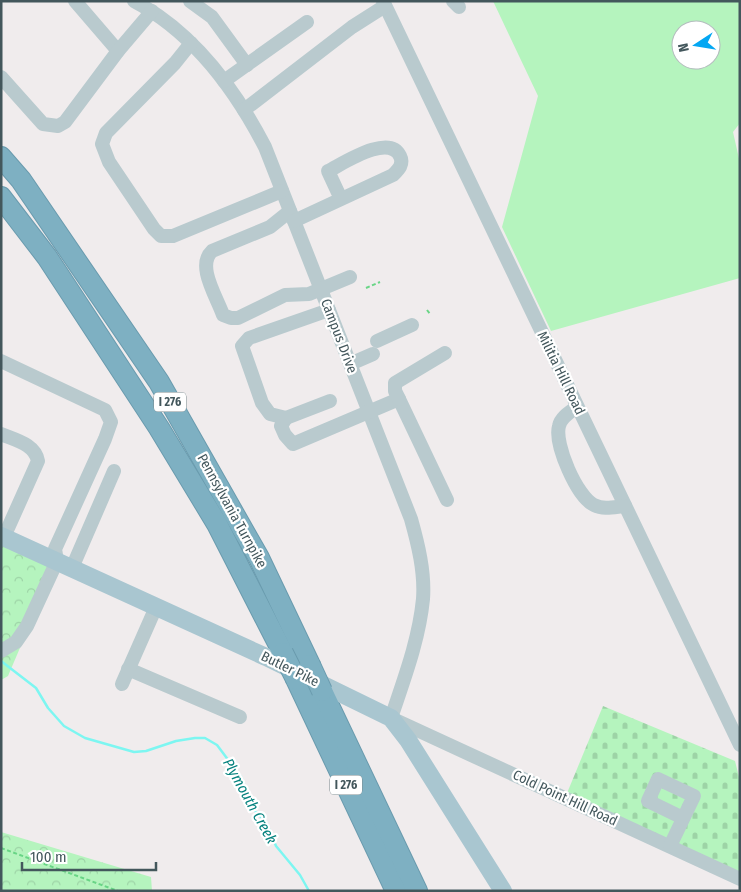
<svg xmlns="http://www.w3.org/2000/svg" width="741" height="892" viewBox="0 0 741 892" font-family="'Fira Sans Condensed',sans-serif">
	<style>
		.grass { fill: #b5f4be; fill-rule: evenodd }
		.forest { fill: url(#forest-crowns) }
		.cemetery { fill: url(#cemetery-stones) }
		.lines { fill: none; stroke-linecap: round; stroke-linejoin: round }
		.stream { stroke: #7df6f1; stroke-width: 2.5 }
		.highway-casing { stroke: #6a9bae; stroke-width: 22 }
		.path { stroke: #69d586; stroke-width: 2; stroke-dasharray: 4 2.5; stroke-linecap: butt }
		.minor { stroke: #b9cace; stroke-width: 14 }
		.major { stroke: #a9c6d0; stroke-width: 18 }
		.highway { stroke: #7eb0c2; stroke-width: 20 }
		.highway-bridge-casing { stroke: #6a9bae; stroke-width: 22; stroke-linecap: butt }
		.highway-bridge { stroke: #7eb0c2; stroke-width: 20 }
		.labels { text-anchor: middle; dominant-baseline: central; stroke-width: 4.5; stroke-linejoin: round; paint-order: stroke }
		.shield { fill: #fff; stroke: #7b898d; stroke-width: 1 }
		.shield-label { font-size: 12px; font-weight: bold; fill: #43575c }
		.street-label { font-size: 14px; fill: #43575c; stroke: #fff }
		.water-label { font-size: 15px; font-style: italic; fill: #05827e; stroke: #fff }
	</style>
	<defs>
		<pattern id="forest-crowns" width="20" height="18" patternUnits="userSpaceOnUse" patternTransform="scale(1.25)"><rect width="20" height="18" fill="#b5f4be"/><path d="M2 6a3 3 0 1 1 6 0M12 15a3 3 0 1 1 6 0" fill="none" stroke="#9dd3a6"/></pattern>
		<pattern id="cemetery-stones" width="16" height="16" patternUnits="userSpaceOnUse" patternTransform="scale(1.25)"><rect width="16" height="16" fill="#b5f4be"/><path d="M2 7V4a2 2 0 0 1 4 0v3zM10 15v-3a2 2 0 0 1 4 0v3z" fill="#9dd3a6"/></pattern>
	</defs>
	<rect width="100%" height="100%" fill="#f0eced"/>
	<path class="grass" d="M493,1H740V123L733,132L740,163V278L551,331L502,227L538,96ZM681,30H711V60H681Z"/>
	<g class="forest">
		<path d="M1,536L57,561L8,676L1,680Z"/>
		<path d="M1,832L151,877L152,891H1Z"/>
	</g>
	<path class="cemetery" d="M603,706L735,761L740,781V879L565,798Z"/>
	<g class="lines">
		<path class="stream" d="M1,661L36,688L48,708L64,726L85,738L134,752L146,751L176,741L195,738H205L217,745L241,777L255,811L266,822L276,846L300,875L309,891"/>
		<g class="highway-casing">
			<g id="highway">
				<path d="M1,157L21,180L159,382L259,558L310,665"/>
				<path d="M1,197L47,257L159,428L217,524L283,653"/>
				<path d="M296,679L396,891"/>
				<path d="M322,691L417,891"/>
			</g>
		</g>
		<g class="path">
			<path d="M366,288L380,282"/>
			<path d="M427,310L430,314"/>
			<path d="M1,848L118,891"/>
		</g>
		<g class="minor">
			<path d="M75,1L118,51"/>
			<path d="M134,1C193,32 235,89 265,147L411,519C418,544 425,572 423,599C419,640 404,679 391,718L740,879"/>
			<path d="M190,1L212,17L247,65"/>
			<path d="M383,1L740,745"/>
			<path d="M453,1L459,7"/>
			<path d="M191,43L175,63L106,133L102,144L109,162L154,229L161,236H173L282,191"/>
			<path d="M1,77L43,124L58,126L65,122L118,51L152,11"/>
			<path d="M224,81L307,22"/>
			<path d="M244,110L352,27L385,6"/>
			<path d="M290,211L270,227L212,251C196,266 217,297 223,315L231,318H238L285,295L309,294L350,277"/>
			<path d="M294,221L393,175C399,169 404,164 400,156C389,133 344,163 328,171L341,199"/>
			<path d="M329,310L249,338L242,346L262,403L270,414L286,418L281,426L285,435L293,444L399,399L447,500"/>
			<path d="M377,341L412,325"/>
			<path d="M1,361L105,410L111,422L105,439L55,549L57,561L27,626L16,642L1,651"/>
			<path d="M350,364L373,354"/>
			<path d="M399,399L395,391V383L445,353"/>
			<path d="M577,407C570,412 561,417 559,426C554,444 577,497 594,505C604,510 614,507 625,506"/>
			<path d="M286,418L330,401"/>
			<path d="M1,434C15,440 35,444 38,461L4,537"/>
			<path d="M72,568L114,471"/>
			<path d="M128,669L240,717"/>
			<path d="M122,684L156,607"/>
			<path d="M670,846L694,796L658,779L648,801L683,818"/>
		</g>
		<path class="major" d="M1,536L266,657L391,718L408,740L503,891"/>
		<use href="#highway" class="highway"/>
		<g class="highway-bridge-casing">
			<g id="highway-bridge">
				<path d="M283,653L296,679"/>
				<path d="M310,665L322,691"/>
			</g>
		</g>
		<use href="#highway-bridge" class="highway-bridge"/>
	</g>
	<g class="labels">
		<g class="shield">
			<rect x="154" y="392.5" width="32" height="19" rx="4"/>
			<rect x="330" y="775.5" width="32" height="19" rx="4"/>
		</g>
		<g class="shield-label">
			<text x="170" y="402">I 276</text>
			<text x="346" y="785">I 276</text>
		</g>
		<g class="street-label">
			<text transform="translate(339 336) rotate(69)">Campus Drive</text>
			<text transform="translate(561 373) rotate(64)">Militia Hill Road</text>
			<text transform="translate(232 511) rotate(61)">Pennsylvania Turnpike</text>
			<text transform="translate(290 669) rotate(26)">Butler Pike</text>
			<text transform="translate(565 798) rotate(25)">Cold Point Hill Road</text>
		</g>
		<g class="water-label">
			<text transform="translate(250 801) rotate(61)">Plymouth Creek</text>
		</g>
	</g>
	<rect width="741" height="892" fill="none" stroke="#43575c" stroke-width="5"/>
	<g transform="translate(696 45) rotate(258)"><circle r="24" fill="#ffffff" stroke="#b4bcbe"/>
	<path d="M0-4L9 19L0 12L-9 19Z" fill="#04a7f3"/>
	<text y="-8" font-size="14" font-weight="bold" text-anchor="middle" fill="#43575c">N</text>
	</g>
	<path d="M22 862v8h134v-8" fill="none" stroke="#43575c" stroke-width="2.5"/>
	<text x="30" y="862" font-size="15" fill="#43575c" stroke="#ffffff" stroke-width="4" paint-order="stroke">100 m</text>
</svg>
